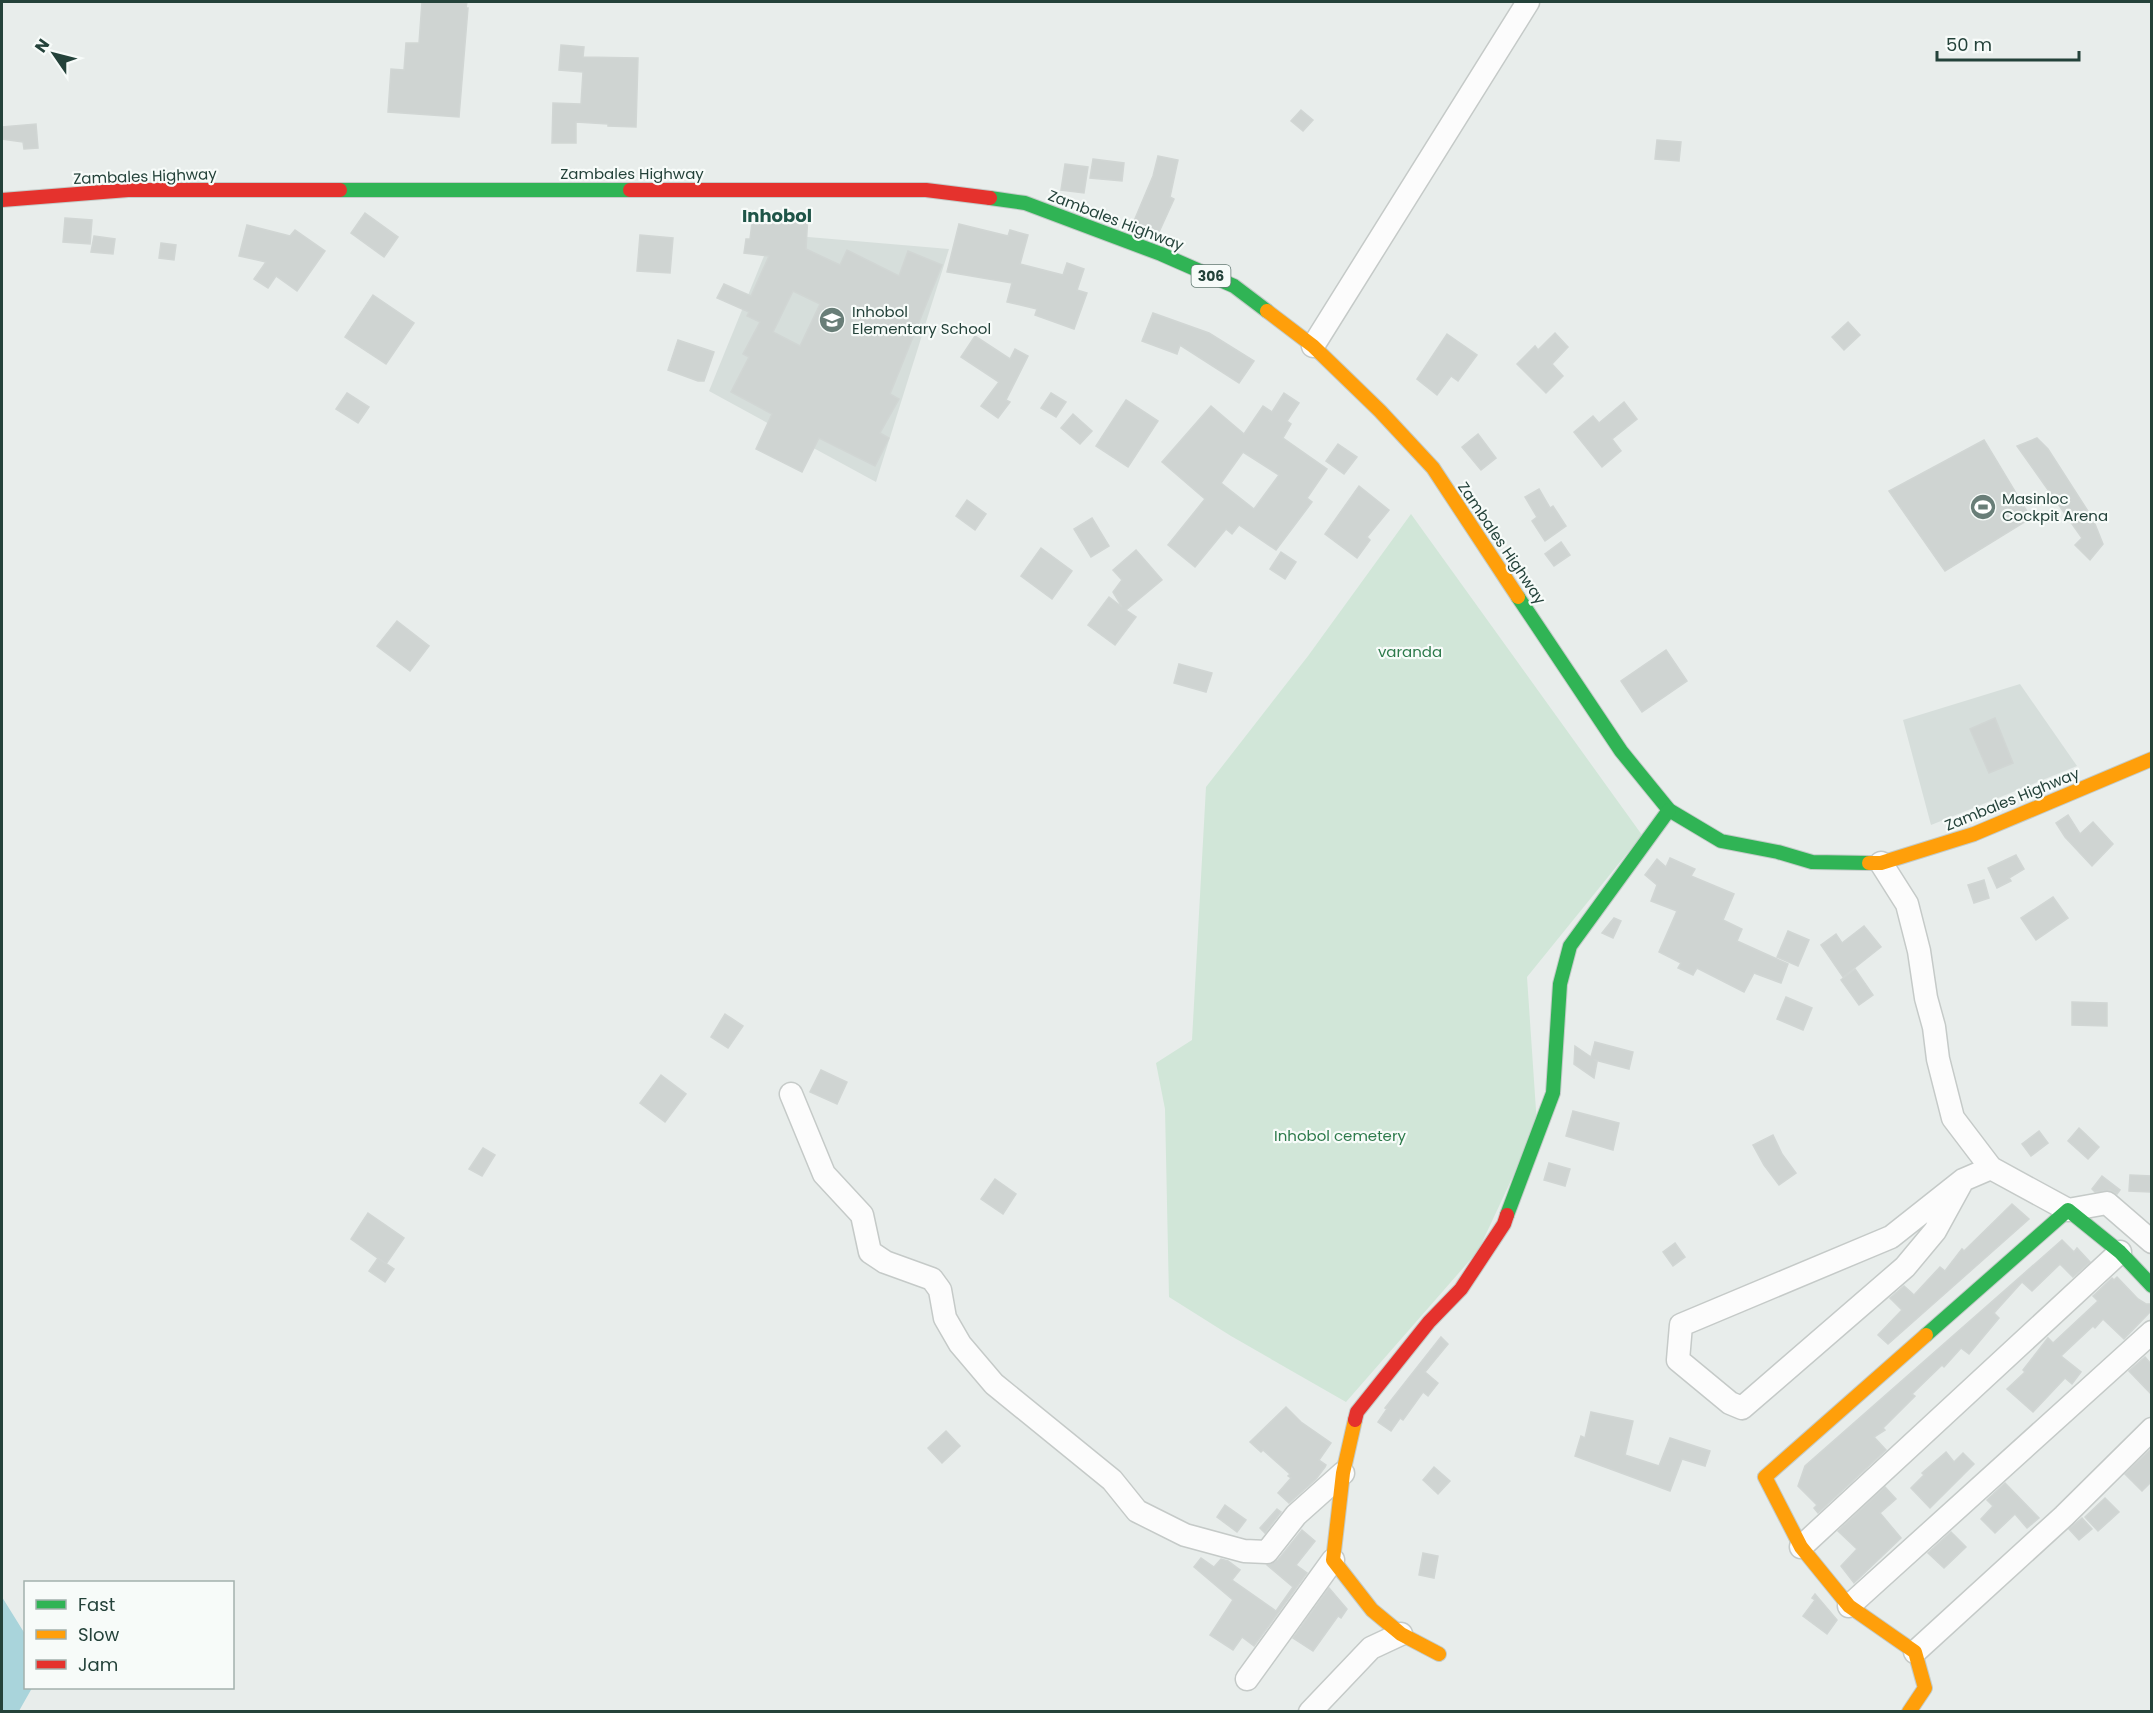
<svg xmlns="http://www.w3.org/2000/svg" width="2153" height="1713" viewBox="0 0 2153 1713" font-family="Poppins,sans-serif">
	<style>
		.built { fill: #d6dedb }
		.green { fill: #d1e6d8 }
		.water { fill: #a9d4db }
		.building { fill: #cfd4d2; stroke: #d1d6d4; stroke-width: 1.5; fill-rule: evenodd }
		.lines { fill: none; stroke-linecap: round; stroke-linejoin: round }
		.street-casing { stroke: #c5cac8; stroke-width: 25 }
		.fast-casing { stroke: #c3cbc8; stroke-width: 16 }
		.slow-casing { stroke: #c3cbc8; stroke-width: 16 }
		.jam-casing { stroke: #c3cbc8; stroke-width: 16 }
		.street { stroke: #fcfcfc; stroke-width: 22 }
		.fast { stroke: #30b455; stroke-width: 14 }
		.slow { stroke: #ff9f0a; stroke-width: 14 }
		.jam { stroke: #e5322d; stroke-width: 14 }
		.labels { text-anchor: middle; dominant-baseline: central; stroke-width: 4.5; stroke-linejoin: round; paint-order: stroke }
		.shield { fill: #f7fbf9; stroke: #637a73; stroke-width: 1.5 }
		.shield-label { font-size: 14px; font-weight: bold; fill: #24423a }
		.street-label { font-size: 15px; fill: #24423a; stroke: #f7fbf9 }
		.poi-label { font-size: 15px; fill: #24423a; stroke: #f7fbf9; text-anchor: start }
		.park-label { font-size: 15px; fill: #2d7a4b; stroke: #f7fbf9 }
		.quarter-label { font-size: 18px; font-weight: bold; fill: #1f5548; stroke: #f7fbf9 }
	</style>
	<rect width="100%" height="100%" fill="#e8edeb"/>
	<g class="built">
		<path d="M773,234L949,249L876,482L709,391Z"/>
		<path d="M2020,684L2077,766L1931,825L1903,720Z"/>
	</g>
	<path class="green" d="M1411,514L1642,835L1527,977L1537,1125L1478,1251L1346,1402L1231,1336L1169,1297L1165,1109L1156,1063L1192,1040L1206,787L1308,656Z"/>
	<path class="water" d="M2,1597L25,1634L26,1688H32L19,1711H2Z"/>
	<g class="building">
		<path d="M422,2H467L466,8H468L459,117L388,112L391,69L404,70L406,43H419Z"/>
		<path d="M561,45L584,47L583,57L638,58L636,127L608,126V124L576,122V143H552L553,103L581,104L583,72L559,70Z"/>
		<path d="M1301,110L1313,120L1303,131L1291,121Z"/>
		<path d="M36,124L38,148L24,149L23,142L2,139V127Z"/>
		<path d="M1657,140L1681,142L1679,161L1655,159Z"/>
		<path d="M1158,156L1178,160L1170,197L1174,199L1159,232L1134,221L1153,176Z"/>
		<path d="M1093,159L1124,163L1122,181L1090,178Z"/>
		<path d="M1065,164L1088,167L1084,193L1061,190Z"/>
		<path d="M365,213L398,237L384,257L351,233Z"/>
		<path d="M781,213L808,214L806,249L840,265L847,250L899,276L908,251L942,265L890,394L899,399L880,433L889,438L875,466L819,438L802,472L756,449L772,414L731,392L749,357L743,354L760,322L747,316L749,312L717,298L724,284L751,296L769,256L744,253L746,239H750L753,214L781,217ZM793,291L820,304L800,346L773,332Z"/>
		<path d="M65,218L92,220L90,244L63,242Z"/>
		<path d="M959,224L1008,236L1010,230L1028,235L1020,264L1063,275L1067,263L1084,269L1077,290L1087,293L1074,329L1035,315L1037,309L1007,302L1012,283L947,272Z"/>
		<path d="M247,225L290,236L295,230L325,251L297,291L276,276L268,288L254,279L266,262L239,256Z"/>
		<path d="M640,235L673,238L670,273L637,271Z"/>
		<path d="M94,236L115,239L113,254L91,252Z"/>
		<path d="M161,243L176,245L174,260L159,258Z"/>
		<path d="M373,295L414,323L386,364L345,337Z"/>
		<path d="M1153,313L1209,333L1254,361L1239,383L1180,345L1177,354L1142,341Z"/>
		<path d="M1848,322L1860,335L1844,350L1832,337Z"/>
		<path d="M1555,333L1568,347L1552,364L1563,376L1546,393L1517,364L1535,346L1538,350Z"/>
		<path d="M1447,334L1477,355L1458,381L1451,376L1437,395L1417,379Z"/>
		<path d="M975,336L1010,359L1015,349L1028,356L1006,400L1010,402L998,418L981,406L999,382L961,357Z"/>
		<path d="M678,340L714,352L704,381H698L668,370Z"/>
		<path d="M347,393L369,407L358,423L336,409Z"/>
		<path d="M1051,393L1066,402L1056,417L1041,408Z"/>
		<path d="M1284,393L1299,403L1287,421L1291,424L1283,438L1327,469L1307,498L1312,502L1276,550L1239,525L1232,534L1226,529L1195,567L1168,545L1205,499L1162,462L1211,406L1244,434L1263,406L1272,412ZM1243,452L1279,475L1254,509L1221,483Z"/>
		<path d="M1126,400L1158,421L1128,467L1096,446Z"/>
		<path d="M1624,402L1637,419L1612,439L1621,451L1602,467L1574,432L1593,416L1599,423Z"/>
		<path d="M1073,414L1092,431L1080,444L1061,428Z"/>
		<path d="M1478,434L1496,458L1481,470L1462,447Z"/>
		<path d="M2037,438L2048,449L2093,519L2103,544L2090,560L2075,545L2082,538L2017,446Z"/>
		<path d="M1984,440L2031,518L1945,571L1889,491Z"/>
		<path d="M1338,444L1357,457L1344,474L1326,461Z"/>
		<path d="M1359,486L1389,510L1367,537L1370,540L1357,558L1325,534Z"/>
		<path d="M1539,489L1550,508L1553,506L1566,526L1545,541L1532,521L1537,517L1525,497Z"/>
		<path d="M967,500L986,514L975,530L956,516Z"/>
		<path d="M1092,518L1109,546L1091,557L1074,529Z"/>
		<path d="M1561,542L1570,555L1554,566L1545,554Z"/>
		<path d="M1041,548L1072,571L1052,599L1021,576Z"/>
		<path d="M1136,550L1162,580L1126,610L1136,617L1115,645L1088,625L1109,597L1122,607L1113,592L1122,580L1113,570Z"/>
		<path d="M1281,552L1296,562L1285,579L1270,569Z"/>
		<path d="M397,621L429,646L410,671L377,646Z"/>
		<path d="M1666,650L1687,681L1642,712L1621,681Z"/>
		<path d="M1179,664L1212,673L1206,692L1174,683Z"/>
		<path d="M1995,718L2013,763L1989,773L1970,729Z"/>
		<path d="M2068,815L2080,834L2093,822L2113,844L2092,866L2065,837L2056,823Z"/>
		<path d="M2016,855L2024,869L2009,878L2011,881L1997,888L1988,868Z"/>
		<path d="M1670,858L1695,869L1691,876L1734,894L1723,920L1742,929L1737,941L1788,964L1781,983L1754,973L1744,992L1697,968L1693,975L1678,968L1681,963L1659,952L1677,911L1651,901L1657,885L1645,875L1657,859L1666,867Z"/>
		<path d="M1984,880L1989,898L1974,903L1968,885Z"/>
		<path d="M2053,897L2068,918L2036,940L2021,918Z"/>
		<path d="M1614,918L1621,921L1613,938L1602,933Z"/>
		<path d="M1864,926L1881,947L1843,977L1821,945L1836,934L1842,943Z"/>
		<path d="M1788,931L1809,940L1798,966L1777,957Z"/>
		<path d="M1855,969L1873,995L1859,1005L1841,980Z"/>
		<path d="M1786,997L1812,1008L1803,1030L1777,1019Z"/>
		<path d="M2072,1002L2107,1003V1026L2072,1025Z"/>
		<path d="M725,1014L743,1026L728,1048L711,1037Z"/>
		<path d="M1595,1042L1633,1052L1629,1069L1595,1060L1597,1062L1594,1078L1574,1064L1575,1046L1591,1057Z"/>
		<path d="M821,1070L847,1082L837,1104L810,1092Z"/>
		<path d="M661,1075L686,1094L665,1122L640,1103Z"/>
		<path d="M1573,1111L1619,1123L1613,1150L1566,1136Z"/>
		<path d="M2079,1128L2099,1147L2088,1159L2068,1141Z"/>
		<path d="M2039,1131L2048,1143L2031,1156L2022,1144Z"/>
		<path d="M1773,1135L1782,1154L1796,1173L1779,1185L1764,1165L1753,1145Z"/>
		<path d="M483,1148L495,1155L482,1176L469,1169Z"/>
		<path d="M1549,1163L1570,1169L1565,1186L1544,1180Z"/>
		<path d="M2130,1175L2151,1176L2150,1192L2129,1191Z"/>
		<path d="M2102,1176L2120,1190L2117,1194L2110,1190L2095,1192L2092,1189Z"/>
		<path d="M995,1179L1016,1194L1003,1214L981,1199Z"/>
		<path d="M2012,1204L2029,1219L1888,1344L1878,1335L1902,1310L1890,1298L1904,1286L1914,1295L1940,1267L1945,1271L1962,1249L1964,1251Z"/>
		<path d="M368,1213L404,1238L386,1264L351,1239Z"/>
		<path d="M2062,1240L2074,1252L2077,1248L2090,1262L2073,1277L2060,1264L2032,1291L2022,1282L1994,1313L1999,1318L1969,1354L1961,1348L1944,1367L1942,1365L1912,1394L1915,1396L1883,1428L1885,1430L1874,1437L1886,1450L1818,1513L1814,1508L1817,1505L1798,1486L1805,1466Z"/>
		<path d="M1675,1243L1685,1257L1673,1266L1663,1252Z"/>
		<path d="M378,1258L394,1269L385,1282L369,1271Z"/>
		<path d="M2117,1277L2138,1299L2146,1304H2151V1311L2124,1339L2103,1319L2095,1328L2093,1326L2061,1356L2081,1372L2072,1384L2065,1378L2033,1412L2007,1389L2025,1372L2023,1370L2048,1338L2053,1343L2098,1301L2093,1296L2112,1278L2114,1280Z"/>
		<path d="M1441,1337L1448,1344L1425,1372L1438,1383L1428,1396L1423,1392L1403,1420L1400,1418L1391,1431L1378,1422L1387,1409L1385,1408Z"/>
		<path d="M2145,1357L2151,1364V1394L2129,1371Z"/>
		<path d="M1286,1407L1301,1422L1331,1443L1319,1460L1326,1465L1325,1467L1316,1479L1289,1503L1278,1493L1291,1478L1288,1476L1290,1474L1263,1450L1261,1452L1250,1442Z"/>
		<path d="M1591,1412L1633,1421L1625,1455L1659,1466L1670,1438L1710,1451L1705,1466L1682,1459L1670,1491L1575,1456L1581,1436L1585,1438Z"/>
		<path d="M946,1431L960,1446L942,1463L928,1448Z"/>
		<path d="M2151,1449V1482L2142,1491L2125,1474Z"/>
		<path d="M1946,1452L1954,1462L1963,1453L1974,1464L1930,1508L1911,1488L1924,1475L1922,1473Z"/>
		<path d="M1434,1467L1450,1481L1438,1494L1423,1480Z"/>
		<path d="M2005,1483L2039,1518L2027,1528L2015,1514L1995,1533L1981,1519L1993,1506L1987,1500Z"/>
		<path d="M1885,1487L1896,1499L1880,1513L1901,1538L1854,1583L1841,1566L1857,1549L1838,1531Z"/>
		<path d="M2105,1498L2119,1512L2098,1531L2085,1517Z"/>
		<path d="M1225,1505L1246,1520L1237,1532L1217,1517Z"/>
		<path d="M1277,1509L1281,1512L1265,1533L1260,1528Z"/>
		<path d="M2082,1518L2092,1529L2079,1540L2069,1529Z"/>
		<path d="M1302,1530L1315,1541L1296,1565L1307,1573L1254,1646L1242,1637L1233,1650L1210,1635L1233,1600L1194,1567L1201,1558L1214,1567L1221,1559L1228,1561L1240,1570L1232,1580L1276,1611L1293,1587L1267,1565L1278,1560Z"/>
		<path d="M1951,1532L1966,1547L1944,1568L1928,1553Z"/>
		<path d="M1423,1553L1438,1556L1434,1578L1419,1575Z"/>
		<path d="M1329,1588L1347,1609L1341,1618L1338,1616L1313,1651L1293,1638Z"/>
		<path d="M1815,1594L1837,1620L1827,1634L1803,1616L1815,1600L1812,1598Z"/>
	</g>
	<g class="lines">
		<g class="street-casing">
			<g id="street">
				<path d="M1313,346L1528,2"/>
				<path d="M1881,863L1907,904L1919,951L1926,998L1934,1027L1938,1059L1953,1118L1991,1168L2068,1210L2107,1203L2152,1242"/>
				<path d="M791,1094L824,1174L862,1215L870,1252L885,1262L932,1279L940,1290L945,1318L960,1344L994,1384L1112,1480L1137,1511L1185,1535L1244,1551L1267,1552L1296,1515L1343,1473"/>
				<path d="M1963,1180L1935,1231L1905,1267L1742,1408L1730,1403L1678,1360L1681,1325L1891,1237L1963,1180L1991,1168"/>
				<path d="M1801,1547L2120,1252"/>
				<path d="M1849,1606L2152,1332"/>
				<path d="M1915,1652L2064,1516L2152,1429"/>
				<path d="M1247,1679L1333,1560"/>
				<path d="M1310,1712L1371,1648L1401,1634"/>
			</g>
		</g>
		<g class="fast-casing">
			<g id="fast">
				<path d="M340,190H630"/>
				<path d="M990,198L1025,203L1161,254L1234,286L1267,311"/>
				<path d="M1518,597L1621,751L1669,810L1721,841L1778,852L1812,862L1869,863"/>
				<path d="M1507,1215L1553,1093L1560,984L1570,946L1669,810"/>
				<path d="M1926,1335L2068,1210L2120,1252L2152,1286"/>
			</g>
		</g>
		<g class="slow-casing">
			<g id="slow">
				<path d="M1267,311L1313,346L1380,411L1433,468L1518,597"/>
				<path d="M1869,863H1881L1974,834L2152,759"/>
				<path d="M1355,1420L1343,1473L1333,1560L1372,1610L1401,1634L1439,1654"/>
				<path d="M1909,1712L1925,1688L1915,1652L1849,1606L1801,1547L1765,1477L1926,1335"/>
			</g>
		</g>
		<g class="jam-casing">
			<g id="jam">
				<path d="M630,190H926L990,198"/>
				<path d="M2,200L128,190H340"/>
				<path d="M1355,1420L1357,1412L1429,1322L1461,1289L1504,1224L1507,1215"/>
			</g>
		</g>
		<use href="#street" class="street"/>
		<use href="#fast" class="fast"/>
		<use href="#slow" class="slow"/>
		<use href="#jam" class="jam"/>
	</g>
	<defs>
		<g id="school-disc" transform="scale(1.35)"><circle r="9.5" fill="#697e78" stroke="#f7fbf9"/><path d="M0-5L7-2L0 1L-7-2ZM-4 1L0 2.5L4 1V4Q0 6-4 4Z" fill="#fff"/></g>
		<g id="stadium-disc" transform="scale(1.35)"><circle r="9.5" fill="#697e78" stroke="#f7fbf9"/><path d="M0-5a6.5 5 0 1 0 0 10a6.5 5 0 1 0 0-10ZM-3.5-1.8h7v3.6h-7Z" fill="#fff"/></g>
	</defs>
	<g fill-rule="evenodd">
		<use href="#school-disc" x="832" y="320"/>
		<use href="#stadium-disc" x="1983" y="507"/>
	</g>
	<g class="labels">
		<rect class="shield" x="1191.5" y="265" width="39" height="22" rx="4.5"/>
		<g class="shield-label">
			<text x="1211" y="276">306</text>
		</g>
		<g class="street-label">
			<text x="632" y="173">Zambales Highway</text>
			<text transform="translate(145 176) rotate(-2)">Zambales Highway</text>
			<text transform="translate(1116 220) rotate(21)">Zambales Highway</text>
			<text transform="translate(1502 543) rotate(56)">Zambales Highway</text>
			<text transform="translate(2012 799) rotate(-22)">Zambales Highway</text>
		</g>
		<g class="poi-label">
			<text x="852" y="311">Inhobol<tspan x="852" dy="17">Elementary School</tspan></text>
			<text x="2002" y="498">Masinloc<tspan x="2002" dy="17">Cockpit Arena</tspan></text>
		</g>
		<g class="park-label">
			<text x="1410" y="651">varanda</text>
			<text x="1340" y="1135">Inhobol cemetery</text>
		</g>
		<g class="quarter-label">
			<text x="777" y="215">Inhobol</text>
		</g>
	</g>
	<rect width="2153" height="1713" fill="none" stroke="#24423a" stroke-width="6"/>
	<rect x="24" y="1581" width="210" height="108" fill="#f7fbf9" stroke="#a3b1ad" stroke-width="1.5"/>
	<rect x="36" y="1600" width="30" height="9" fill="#30b455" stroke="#a3b1ad" stroke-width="1.5"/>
	<text x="78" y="1611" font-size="18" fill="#24423a">Fast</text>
	<rect x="36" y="1630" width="30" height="9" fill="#ff9f0a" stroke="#a3b1ad" stroke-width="1.5"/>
	<text x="78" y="1641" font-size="18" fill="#24423a">Slow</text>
	<rect x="36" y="1660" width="30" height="9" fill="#e5322d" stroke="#a3b1ad" stroke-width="1.5"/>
	<text x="78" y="1671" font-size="18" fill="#24423a">Jam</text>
	<g transform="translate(54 54) rotate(305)" stroke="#f7fbf9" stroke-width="4.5" paint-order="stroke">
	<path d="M0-4.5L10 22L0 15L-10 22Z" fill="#24423a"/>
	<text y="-9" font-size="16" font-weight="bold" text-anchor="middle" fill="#24423a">N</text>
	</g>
	<path d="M1937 51v9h142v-9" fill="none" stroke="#24423a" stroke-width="3"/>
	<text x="1946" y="51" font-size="18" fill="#24423a" stroke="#f7fbf9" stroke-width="4.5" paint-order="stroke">50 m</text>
</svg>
